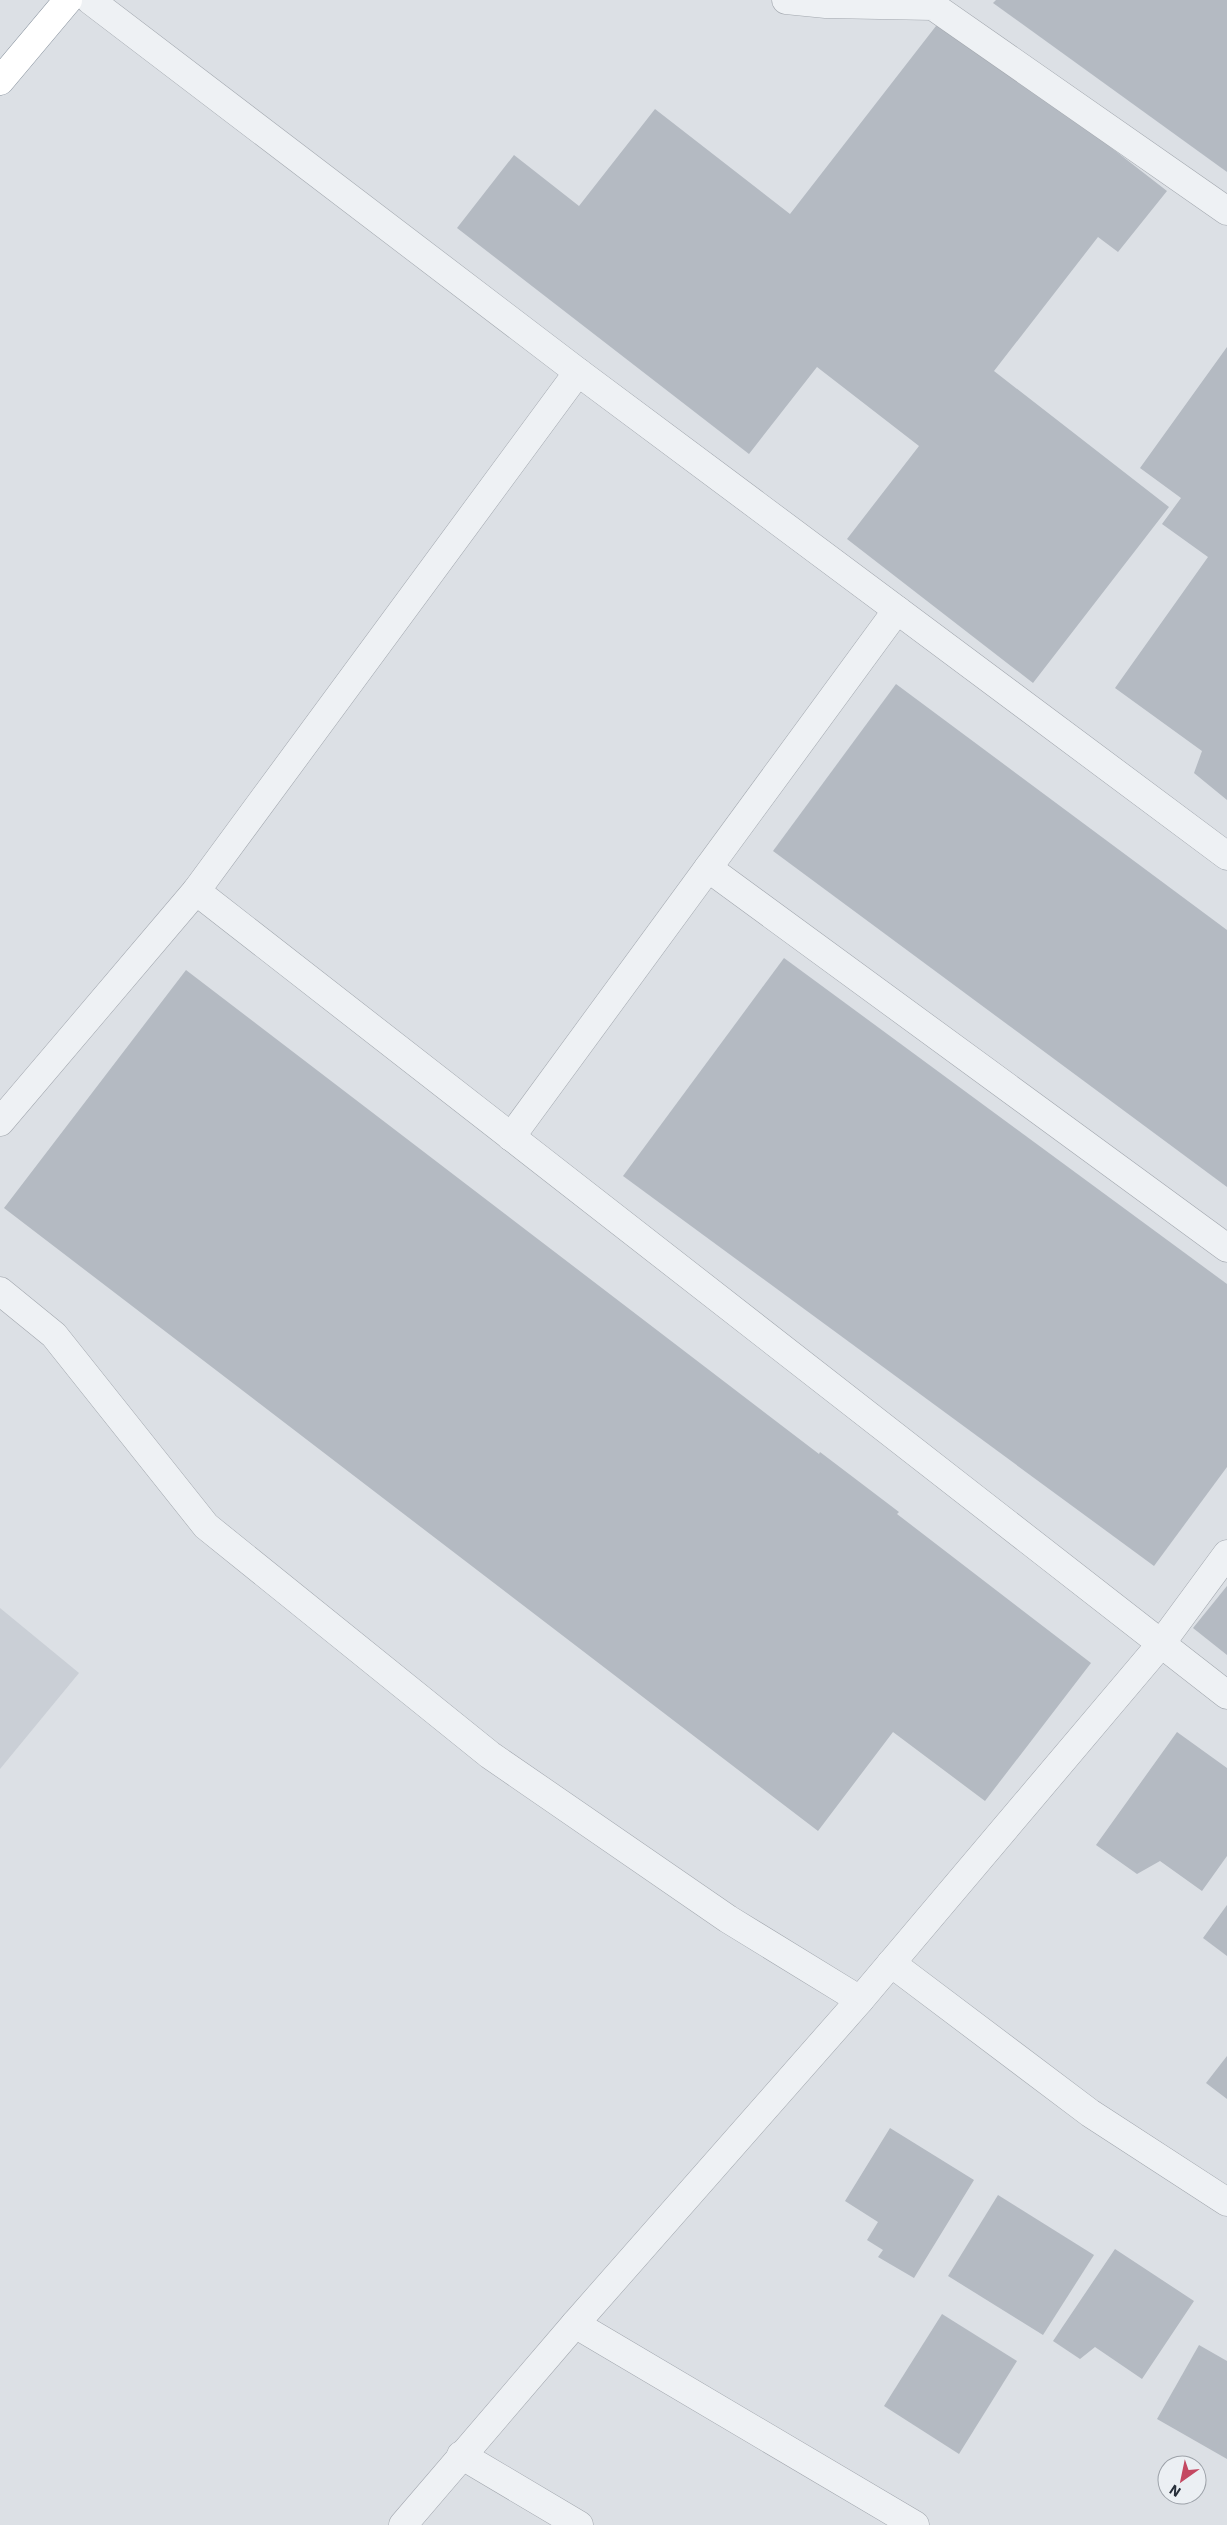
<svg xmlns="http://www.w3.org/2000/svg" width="1227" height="2525" viewBox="0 0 1227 2525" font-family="'IBM Plex Sans',sans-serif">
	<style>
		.built { fill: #cacfd6 }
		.building { fill: #b4bac2 }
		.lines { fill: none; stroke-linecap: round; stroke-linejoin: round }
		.minor-casing { stroke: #a2a7ae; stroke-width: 29 }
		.highway-casing { stroke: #858f9b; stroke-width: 29 }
		.minor { stroke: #eef1f4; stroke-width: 28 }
		.highway { stroke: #fff; stroke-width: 28 }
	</style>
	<rect width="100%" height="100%" fill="#dce0e5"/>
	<path class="built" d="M0,1608L79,1673L0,1769Z"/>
	<g class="building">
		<path d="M996,0H1227V172L993,3Z"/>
		<path d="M943,17L1167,191L1118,252L1098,237L994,371L1169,507L1033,683L847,539L919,446L817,367L749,454L457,228L514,155L579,206L655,109L790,214Z"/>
		<path d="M1227,347V800L1194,773L1202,751L1115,688L1208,557L1162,524L1181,498L1140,468Z"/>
		<path d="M896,684L1227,930V1187L773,851Z"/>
		<path d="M784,958L1227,1284V1467L1154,1566L623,1176Z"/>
		<path d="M186,970L819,1454L820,1452L899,1512L897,1514L1091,1663L985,1801L893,1732L818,1831L4,1208Z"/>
		<path d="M1227,1586V1655L1193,1628Z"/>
		<path d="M1177,1732L1227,1768V1856L1202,1891L1160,1861L1137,1874L1096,1845Z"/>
		<path d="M1227,1905V1956L1203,1938Z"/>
		<path d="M1227,2056V2099L1206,2083Z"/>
		<path d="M890,2128L974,2180L914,2278L878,2257L883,2250L867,2240L878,2222L845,2201Z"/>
		<path d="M998,2195L1094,2255L1043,2335L948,2276Z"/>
		<path d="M1115,2249L1194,2301L1142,2379L1095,2347L1080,2359L1053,2341Z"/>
		<path d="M942,2314L1017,2361L959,2454L884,2406Z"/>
		<path d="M1199,2345L1227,2361V2459L1157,2419Z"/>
	</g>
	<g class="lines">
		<g class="minor-casing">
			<g id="minor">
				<path d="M90,0L578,372L1227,856"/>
				<path d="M786,0L826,4L933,6L1227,211"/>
				<path d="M708,868L1227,1248"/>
				<path d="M196,891L1227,1695"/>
				<path d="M0,1122L196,891L578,372"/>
				<path d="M511,1137L897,610"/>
				<path d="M0,1291L54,1335L206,1526L490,1755L728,1919L860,2000"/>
				<path d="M891,1963L1090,2113L1227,2202"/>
				<path d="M575,2324L915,2525"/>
				<path d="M461,2455L579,2525"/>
				<path d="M403,2525L575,2324L860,2000L1160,1645L1227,1554"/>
			</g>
		</g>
		<g class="highway-casing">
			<path id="highway" d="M0,81L68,0"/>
		</g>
		<use href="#minor" class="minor"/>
		<use href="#highway" class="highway"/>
	</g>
	<g transform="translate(1182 2480) rotate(213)"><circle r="24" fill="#ebeff3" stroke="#9da2a9"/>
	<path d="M0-4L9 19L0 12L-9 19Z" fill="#c44861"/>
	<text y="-8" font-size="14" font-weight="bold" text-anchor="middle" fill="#272f3a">N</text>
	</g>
</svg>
